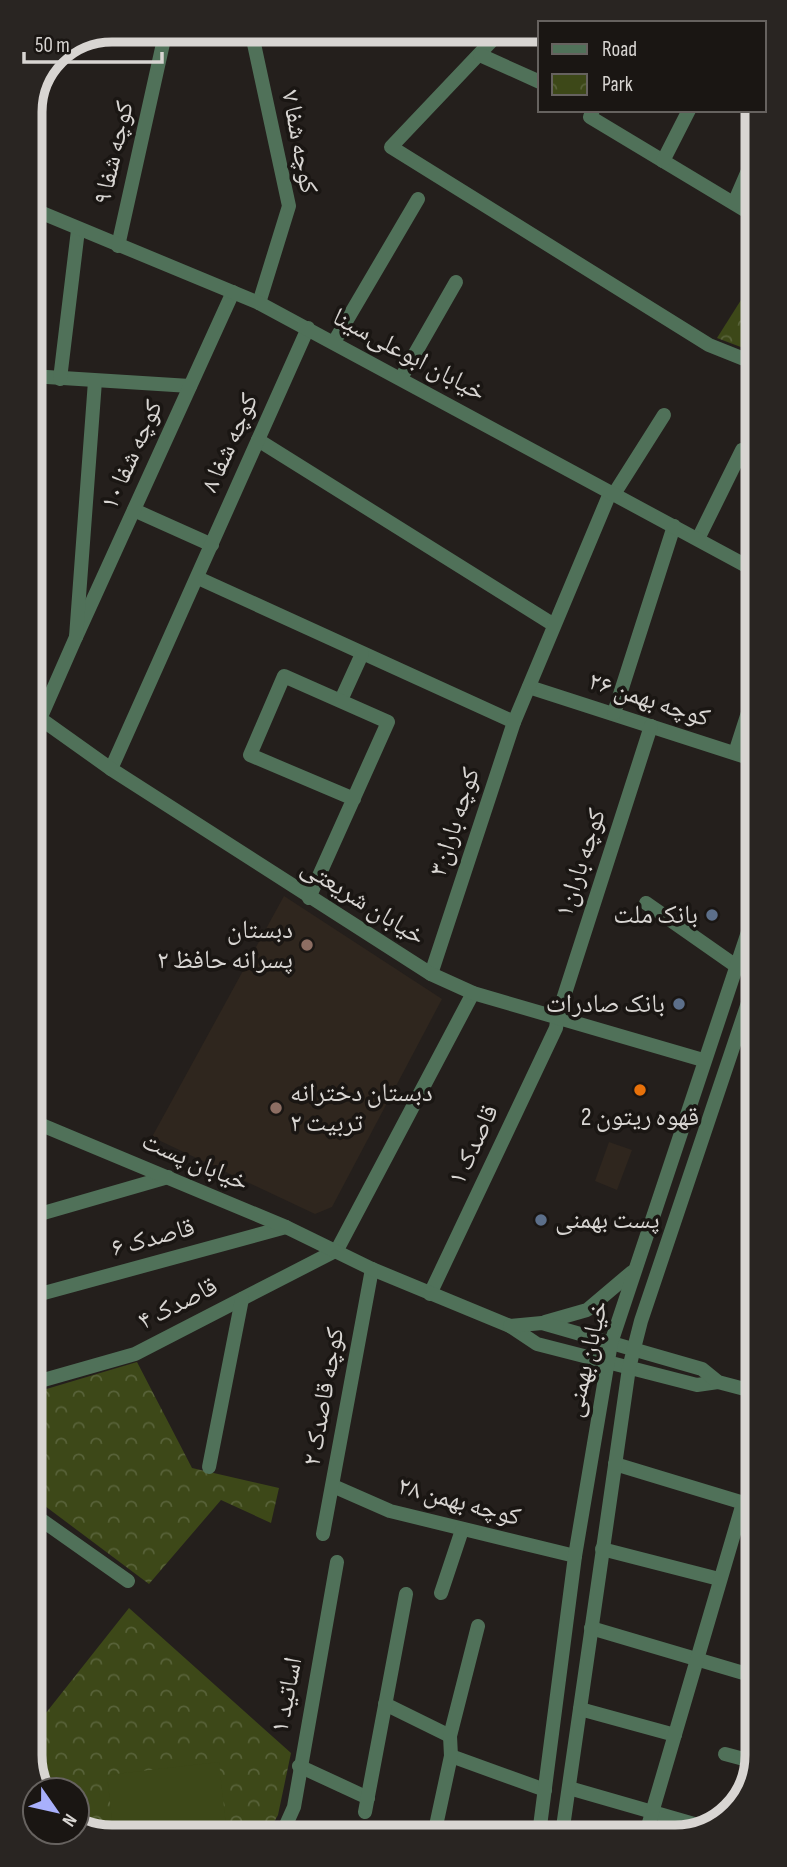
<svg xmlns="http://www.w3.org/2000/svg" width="787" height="1867" viewBox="0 0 787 1867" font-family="'Sofia Sans Condensed','Noto Naskh Arabic',sans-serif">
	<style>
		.built { fill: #2f261e }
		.park { fill: url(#park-crowns) }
		.pitch { fill: #3d4818 }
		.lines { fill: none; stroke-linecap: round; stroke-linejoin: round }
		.minor { stroke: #507159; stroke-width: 14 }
		.tertiary { stroke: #507159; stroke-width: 14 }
		.service-dot { fill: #5c6f8a; stroke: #1a1613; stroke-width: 2.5 }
		.education-dot { fill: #8d6e63; stroke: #1a1613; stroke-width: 2.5 }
		.food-dot { fill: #e8710a; stroke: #1a1613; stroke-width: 2.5 }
		.labels { text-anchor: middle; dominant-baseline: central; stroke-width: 7; stroke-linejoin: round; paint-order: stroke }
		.street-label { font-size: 26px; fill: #d8d5d2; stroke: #1a1613 }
		.poi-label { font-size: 26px; fill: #d8d5d2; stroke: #1a1613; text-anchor: end }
		.rim { fill: none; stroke: #d8d5d2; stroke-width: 9 }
	</style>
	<defs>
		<pattern id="park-crowns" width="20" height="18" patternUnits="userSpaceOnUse" patternTransform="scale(1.75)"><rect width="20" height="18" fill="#3d4818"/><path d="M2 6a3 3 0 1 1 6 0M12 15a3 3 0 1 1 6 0" fill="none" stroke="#586239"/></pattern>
	</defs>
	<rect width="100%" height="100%" fill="#241f1c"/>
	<g class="built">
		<path d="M284,896L442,999L332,1207L315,1214L152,1137Z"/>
		<path d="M609,1142L632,1150L617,1190L595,1181Z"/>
	</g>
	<g class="park">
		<path d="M753,281L754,352L717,338Z"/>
		<path d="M137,1362L192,1468L279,1488L271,1523L221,1500L149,1584L33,1497V1393Z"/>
		<path d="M129,1608L291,1753L278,1815L266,1836L106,1837L77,1826V1790H40L34,1781V1728Z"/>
	</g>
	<path class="pitch" d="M219,1762L226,1826L114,1837L107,1775Z"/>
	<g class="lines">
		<g class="minor">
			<path d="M251,30L289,206L259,303"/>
			<path d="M502,30L391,147L709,345L754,363"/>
			<path d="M480,55L540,82"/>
			<path d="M593,110L590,117L753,215"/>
			<path d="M663,161L689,110"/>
			<path d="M734,203L753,159"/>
			<path d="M118,246L166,30"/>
			<path d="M334,342L418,199"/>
			<path d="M31,376L190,386"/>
			<path d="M401,378L456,282"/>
			<path d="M60,379L78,230"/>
			<path d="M258,440L554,625"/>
			<path d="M614,494L664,415"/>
			<path d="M134,510L212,545"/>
			<path d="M698,539L742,450"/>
			<path d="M198,578L514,722"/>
			<path d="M76,637L233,292"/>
			<path d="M529,687L755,760"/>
			<path d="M341,700L362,654"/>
			<path d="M614,713L674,526"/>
			<path d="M40,719L76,637L95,381"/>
			<path d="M735,753L755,691"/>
			<path d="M111,769L308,328"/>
			<path d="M309,898L388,722L284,676L250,755L354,799"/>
			<path d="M646,903L736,966"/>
			<path d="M431,974L514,722L610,493"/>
			<path d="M33,1216L168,1177"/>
			<path d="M430,1294L556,1028L558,1015L651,726"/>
			<path d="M33,1296L286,1227"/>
			<path d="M33,1383L135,1354L337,1250L473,993"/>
			<path d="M615,1464L757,1507"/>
			<path d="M209,1467L242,1299"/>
			<path d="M333,1486L390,1511L575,1556"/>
			<path d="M33,1514L128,1581"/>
			<path d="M323,1534L372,1269"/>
			<path d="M602,1549L719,1579"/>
			<path d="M441,1593L462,1530"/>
			<path d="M591,1628L757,1677"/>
			<path d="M385,1704L450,1736"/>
			<path d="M580,1709L675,1735"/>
			<path d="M725,1754L755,1762"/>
			<path d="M451,1756L545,1790"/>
			<path d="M299,1766L368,1798"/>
			<path d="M569,1788L708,1828"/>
			<path d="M365,1812L406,1594"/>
			<path d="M646,1833L743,1503"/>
			<path d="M434,1835L451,1756L450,1736L478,1626"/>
			<path d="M281,1836L294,1807L337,1562"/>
		</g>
		<g class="tertiary">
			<path d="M30,208L259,303L754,570"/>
			<path d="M31,712L111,769L431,974L473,993L703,1060"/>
			<path d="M32,1121L286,1227L372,1269L510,1326L537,1344L697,1385L718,1382"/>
			<path d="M545,1322L587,1310L632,1272"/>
			<path d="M510,1326L542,1323L702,1369L718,1382L756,1392"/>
			<path d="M539,1834L575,1556L611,1343L755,911"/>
			<path d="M562,1834L629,1368L641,1321L755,982"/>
		</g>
	</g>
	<g class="service-dot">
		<circle cx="712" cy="915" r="7"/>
		<circle cx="679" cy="1004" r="7"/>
		<circle cx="541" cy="1220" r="7"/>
	</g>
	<g class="education-dot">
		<circle cx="307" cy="945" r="7"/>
		<circle cx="276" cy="1108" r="7"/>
	</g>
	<circle class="food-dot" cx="640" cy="1090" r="7"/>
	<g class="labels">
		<g class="street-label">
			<text transform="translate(299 142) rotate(79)">کوچه شفا ۷</text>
			<text transform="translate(114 153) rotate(-77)">کوچه شفا ۹</text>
			<text transform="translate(409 355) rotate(28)">خیابان ابوعلی‌سینا</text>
			<text transform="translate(230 443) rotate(-66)">کوچه شفا ۸</text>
			<text transform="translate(132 455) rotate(-66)">کوچه شفا ۱۰</text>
			<text transform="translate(649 700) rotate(18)">کوچه بهمن ۲۶</text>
			<text transform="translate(455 822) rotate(-72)">کوچه باران۳</text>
			<text transform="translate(581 863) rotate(-72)">کوچه باران۱</text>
			<text transform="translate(363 902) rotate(32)">خیابان شریعتی</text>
			<text transform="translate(474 1145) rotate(-65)">قاصدک ۱</text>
			<text transform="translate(195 1162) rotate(23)">خیابان پست</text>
			<text transform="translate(153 1238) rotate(-15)">قاصدک ۶</text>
			<text transform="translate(178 1304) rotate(-27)">قاصدک ۴</text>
			<text transform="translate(587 1359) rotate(-77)">خیابان بهمنی</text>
			<text transform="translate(324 1397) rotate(-80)">کوچه قاصدک ۲</text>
			<text transform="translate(459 1502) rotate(15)">کوچه بهمن ۲۸</text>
			<text transform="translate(287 1695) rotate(-79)">اساتید ۱</text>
		</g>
		<g class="poi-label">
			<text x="698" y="915">بانک ملت</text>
			<text x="293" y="930">دبستان<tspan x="293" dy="30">پسرانه حافظ ۲</tspan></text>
			<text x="665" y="1004">بانک صادرات</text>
			<text x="290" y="1093" text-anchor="start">دبستان دخترانه<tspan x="290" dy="30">تربیت ۲</tspan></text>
			<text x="640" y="1117" text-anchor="middle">قهوه ریتون 2</text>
			<text x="555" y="1220" text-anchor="start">پست بهمنی</text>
		</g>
	</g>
	<path d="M0 0H787V1867H0ZM112 42H675A70 70 0 0 1 745 112V1755A70 70 0 0 1 675 1825H112A70 70 0 0 1 42 1755V112A70 70 0 0 1 112 42Z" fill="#292522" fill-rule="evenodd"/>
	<path class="rim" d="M112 42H675A70 70 0 0 1 745 112V1755A70 70 0 0 1 675 1825H112A70 70 0 0 1 42 1755V112A70 70 0 0 1 112 42Z"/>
	<rect x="538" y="21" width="228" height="91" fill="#1a1613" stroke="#66625f" stroke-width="2"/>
	<rect x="552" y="44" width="35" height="10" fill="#507159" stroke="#66625f" stroke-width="2"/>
	<text x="602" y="56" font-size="21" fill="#d8d5d2">Road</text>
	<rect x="552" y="74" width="35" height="21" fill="url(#park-crowns)" stroke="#66625f" stroke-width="2"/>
	<text x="602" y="91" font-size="21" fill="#d8d5d2">Park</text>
	<g transform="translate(56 1811) rotate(124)"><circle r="33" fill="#1a1613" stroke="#66625f" stroke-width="2"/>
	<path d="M0-5L12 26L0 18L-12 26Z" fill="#a8b0fc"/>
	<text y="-10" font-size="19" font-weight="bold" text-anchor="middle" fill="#d8d5d2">N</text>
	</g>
	<path d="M24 52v10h138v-10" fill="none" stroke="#d8d5d2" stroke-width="3.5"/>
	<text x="35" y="52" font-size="21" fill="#d8d5d2" stroke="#1a1613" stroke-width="5" paint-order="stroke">50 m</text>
</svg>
